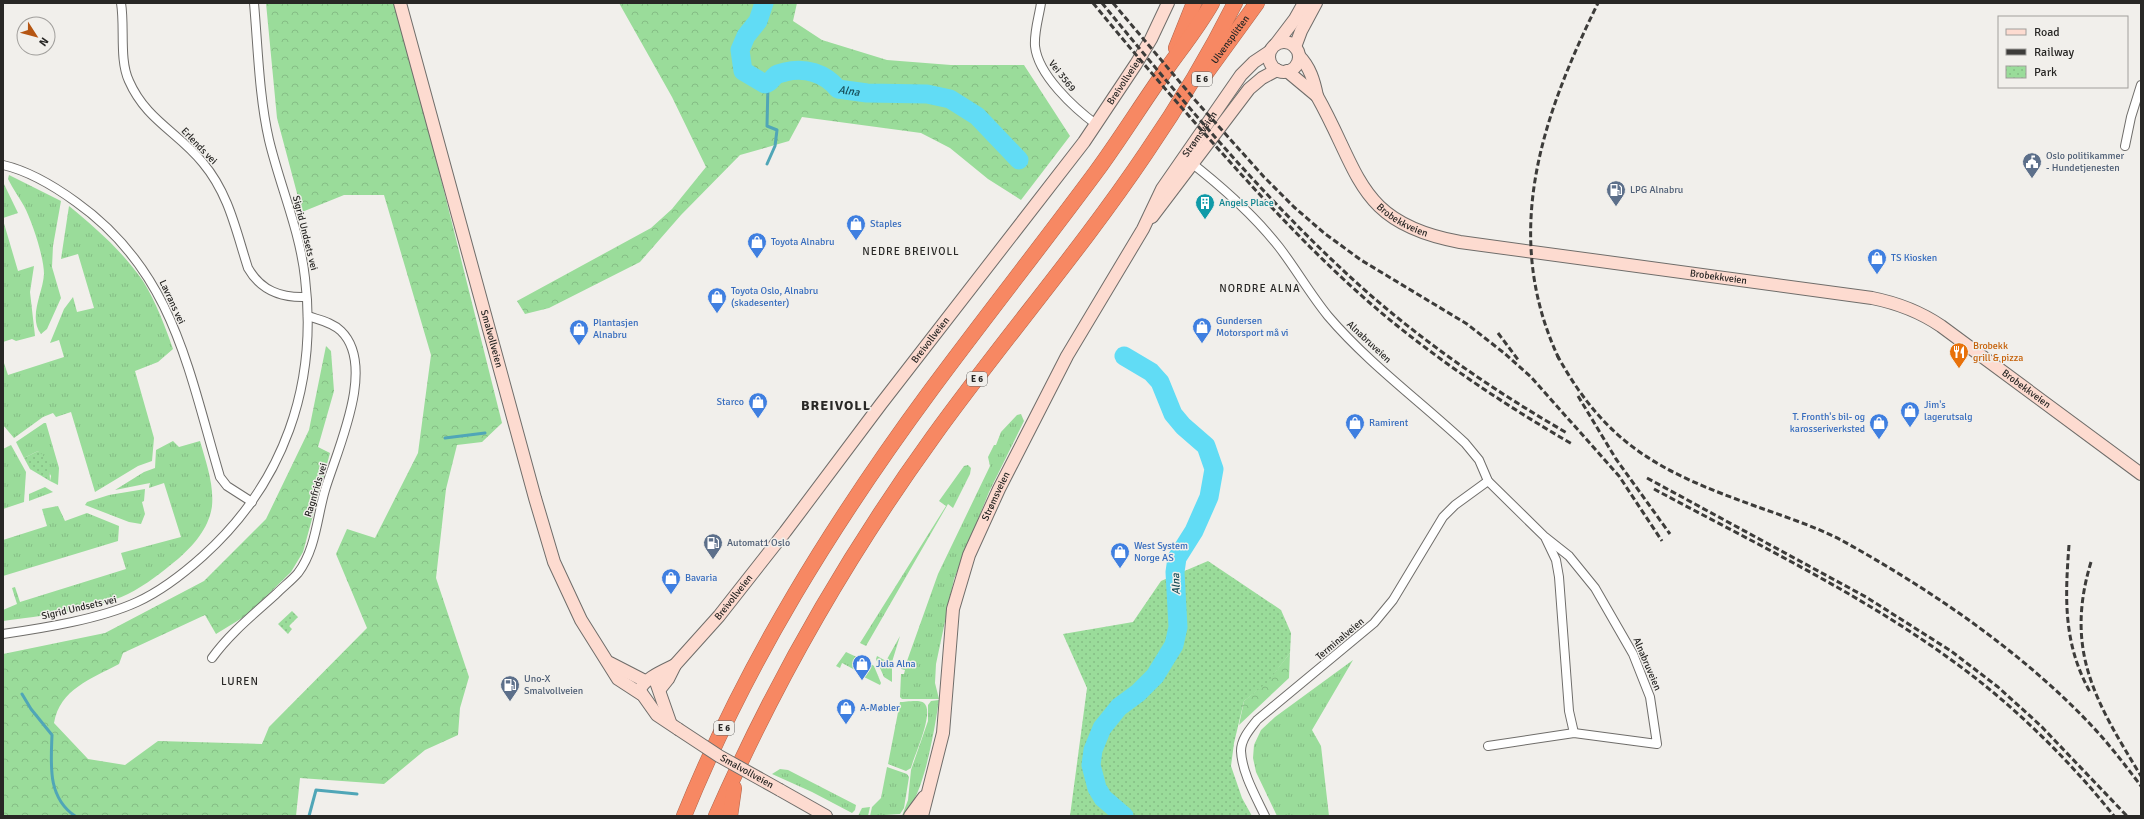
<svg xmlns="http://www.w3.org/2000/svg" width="2144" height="819" viewBox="0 0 2144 819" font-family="Signika,sans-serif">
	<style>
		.grass { fill: url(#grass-tufts) }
		.forest { fill: url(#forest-crowns) }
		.park { fill: url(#park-dots) }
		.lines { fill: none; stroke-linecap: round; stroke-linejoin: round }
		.stream { stroke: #50a6b7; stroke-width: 3 }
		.river { stroke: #61dcf5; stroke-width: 19 }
		.street-casing { stroke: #6f6d6a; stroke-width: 10 }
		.secondary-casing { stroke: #6f6d6a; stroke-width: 14 }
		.highway-casing { stroke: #af664d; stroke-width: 16 }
		.street { stroke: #fff; stroke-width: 8 }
		.secondary { stroke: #fddbd0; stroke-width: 12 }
		.highway { stroke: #f78863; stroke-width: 15 }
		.rail { stroke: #3d3c3a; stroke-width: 3; stroke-dasharray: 6 3; stroke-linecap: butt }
		.secondary-bridge-casing { stroke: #6f6d6a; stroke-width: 14; stroke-linecap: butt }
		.secondary-bridge { stroke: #fddbd0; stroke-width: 12 }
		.labels { text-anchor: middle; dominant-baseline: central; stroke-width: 3; stroke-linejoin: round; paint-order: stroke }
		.shield { fill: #f1efeb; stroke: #646360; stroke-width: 1 }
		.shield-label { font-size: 9px; font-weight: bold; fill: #282725 }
		.street-label { font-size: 10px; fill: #282725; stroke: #f1efeb }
		.service-label { font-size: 10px; fill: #4e5e75; stroke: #f1efeb; text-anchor: start }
		.culture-label { font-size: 10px; fill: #0d838f; stroke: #f1efeb; text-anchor: start }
		.shop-label { font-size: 10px; fill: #366cbe; stroke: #f1efeb; text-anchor: start }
		.food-label { font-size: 10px; fill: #c56008; stroke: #f1efeb; text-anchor: start }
		.water-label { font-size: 11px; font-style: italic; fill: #144a55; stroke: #f1efeb }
		.neighbourhood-label { font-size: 11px; letter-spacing: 1px; fill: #282725; stroke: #f1efeb }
		.district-label { font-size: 14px; font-weight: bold; letter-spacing: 1px; fill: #282725; stroke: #f1efeb }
	</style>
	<defs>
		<pattern id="grass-tufts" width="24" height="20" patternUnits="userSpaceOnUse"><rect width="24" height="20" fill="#9adc9a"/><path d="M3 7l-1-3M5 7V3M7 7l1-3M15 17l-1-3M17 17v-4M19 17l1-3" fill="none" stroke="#85bd85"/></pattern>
		<pattern id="forest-crowns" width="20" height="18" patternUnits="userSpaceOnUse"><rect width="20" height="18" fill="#9adc9a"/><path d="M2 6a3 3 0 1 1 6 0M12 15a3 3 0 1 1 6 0" fill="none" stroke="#85bd85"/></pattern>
		<pattern id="park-dots" width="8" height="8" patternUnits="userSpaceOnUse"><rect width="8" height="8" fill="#9adc9a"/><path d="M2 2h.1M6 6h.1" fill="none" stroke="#85bd85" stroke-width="1.8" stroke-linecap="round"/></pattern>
	</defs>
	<rect width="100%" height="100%" fill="#f1efeb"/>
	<g class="grass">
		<path d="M9,175L61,201L53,246L52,267L61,298L47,329L41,334C28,317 43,293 44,274C44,257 32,221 24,206C19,197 13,189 8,179Z"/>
		<path d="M3,182L18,213L3,218Z"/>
		<path d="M69,206C96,228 123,252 143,281C156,302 165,326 173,349L158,362L135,371L154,438L152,461L138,466L95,492L71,412L56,417L53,413L43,417L14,438L3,425V360L8,375L64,357L59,340L50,343L64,309L73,297L77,312L94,308L78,254L61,259Z"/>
		<path d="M3,220L18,271L34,266L30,292L35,336L16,341L12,339L3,342Z"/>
		<path d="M1021,414L1024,421L989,492L954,579L936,664L935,683L939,699H902L900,697L901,674H904L905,670L901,669L902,660L907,661L938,574L990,466L988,457L994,445H996L1001,432L1017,415Z"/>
		<path d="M44,423H46L59,468L58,485L50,481L51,476L38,451L24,458L16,442Z"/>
		<path d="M173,441L179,447L200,441C206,462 214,484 212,506C209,528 194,545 178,559C162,572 146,585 128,594C94,610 40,616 3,621V610L17,604L12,588L15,587L20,602L126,569L121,553L181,537L164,483L149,488L150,483L115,490L144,472L155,468L156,450Z"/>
		<path d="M11,445L26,472L24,502L3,509V449Z"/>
		<path d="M968,465L971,468L970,474L953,508L948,504L866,646L860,643L946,506L939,501L964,466Z"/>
		<path d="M45,487L53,492L29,501V494Z"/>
		<path d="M145,489L144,501L142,502L145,514L141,524L129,522L85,505L87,502L109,495Z"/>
		<path d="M58,506L65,521L87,513L119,526L118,541L3,576V540L47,526L42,509Z"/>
		<path d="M900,636L892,662V682L884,677L876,659L877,656L886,661Z"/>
		<path d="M846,652L863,660L857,671L842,663L840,668L836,666Z"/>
		<path d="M1353,660L1312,730L1321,746L1329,816H1277L1256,772L1253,758L1254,745L1261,730L1275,717Z"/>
		<path d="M871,664L874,666L881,683L880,685L864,677Z"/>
		<path d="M939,700C935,726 924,800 902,816L908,800L911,770L928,721V705L931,701Z"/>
		<path d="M900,702C905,702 920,699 924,703C935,712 914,756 911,768L906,771L888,764Z"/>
		<path d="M887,767L907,774L909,777L904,808L900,814L870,816L872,807L881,798Z"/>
		<path d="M780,769L788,770L856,805L855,810L852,813L812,792L772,774Z"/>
		<path d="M870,807L868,816H858L862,808Z"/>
	</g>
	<g class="forest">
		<path d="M266,3H397L502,423L482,442L457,445L446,489L436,578L469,677L460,708L458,735L425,750L384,784L300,778L296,816H3V654L105,633L204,581L266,519L309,430L326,346L331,351L334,391L318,447L330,453L303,552L291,572L247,615L216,634L205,615L123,653L119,664C91,679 60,689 54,723L88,759L125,765L158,741L262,744L269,727L367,628L336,554L347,529L375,538L418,453L431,355L384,195H344L302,212L277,118Z"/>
		<path d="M619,3H797L793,21L822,40L887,60L951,65H1024L1070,136L1021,200L988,179L950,148L921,133L802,117L789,141L740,155L681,215L640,262L549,308L525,314L517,301L651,228L672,209L706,167L672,97Z"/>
		<path d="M1290,653L1289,678L1239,725L1244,701L1268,681Z"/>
	</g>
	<g class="park">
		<path d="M38,451L49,461L50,481L30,469L24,458Z"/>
		<path d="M1208,561L1281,610L1291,633L1290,653L1268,682L1244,701L1234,743L1231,766L1242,798L1252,816H1070L1087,688L1063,634L1133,622L1161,581Z"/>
		<path d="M292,611L298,617L289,626L292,629L288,634L278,624Z"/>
	</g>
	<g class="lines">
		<g class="stream">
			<path d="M767,164L775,146L777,130L767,126L768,84"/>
			<path d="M445,438L485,433"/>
			<path d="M22,694L31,709L52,735C51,764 47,797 75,816"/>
			<path d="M309,816L316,790L357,794"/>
		</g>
		<g class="river">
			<path id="s1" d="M764,3L758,21L746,36L740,50L743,71L765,84C771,83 772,78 776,75C779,73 783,73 785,72C805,67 825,73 838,89L867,93L927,94L950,99L977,116L1019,160"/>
			<path d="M1124,816L1103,798L1097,788L1091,765L1093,750L1102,728L1119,707L1138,693L1155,676L1174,645L1178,627L1175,572L1177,558L1194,531L1209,497L1214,469L1206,446L1183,426L1173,414L1160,382L1151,372L1124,356"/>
		</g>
		<g class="street-casing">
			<g id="street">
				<path d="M121,3C125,27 119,60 129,81C146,120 178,132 203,163C229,194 236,231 248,268C261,291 281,298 306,297"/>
				<path d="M1041,3C1039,17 1034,31 1035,46C1038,75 1074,108 1097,125"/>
				<path d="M2125,146L2131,117L2141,85"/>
				<path d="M1189,161C1221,186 1254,215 1279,247C1296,269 1310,294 1328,316C1368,363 1420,401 1465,443L1479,460L1488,481L1545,537L1569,556L1595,588L1633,654L1650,697L1657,744L1574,733L1488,746"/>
				<path d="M3,165C29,171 54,186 76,202C173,271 188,369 220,477L227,486L252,502"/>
				<path d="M1546,539L1556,560L1559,577L1569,711L1574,733"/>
				<path d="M3,634C44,628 100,619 137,602C161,591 183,574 203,556C284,483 318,385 305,278C300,231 280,186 269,140C259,96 258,48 254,3"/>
				<path d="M212,658C230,633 254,614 276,594C283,587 292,580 298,573C316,549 317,517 325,490C337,450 377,366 341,331C332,322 319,320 308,316"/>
				<path d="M1265,816C1256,797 1242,773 1241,751C1241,739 1250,729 1257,720L1374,623L1393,600L1443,517L1455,505L1488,481"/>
			</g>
		</g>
		<g class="secondary-casing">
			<g id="secondary">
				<path id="s2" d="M400,3L535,498L554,562L581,620L618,679L641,694"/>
				<circle cx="1284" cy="57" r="15"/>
				<path d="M1276,44L1295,19L1304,3"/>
				<path d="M1295,47L1301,31L1316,3"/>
				<path id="s3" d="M1299,56C1310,67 1314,81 1317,96C1361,174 1357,223 1460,242L1872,298C1897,303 1919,311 1941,326L2141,474"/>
				<path d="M1287,71L1317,96"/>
				<path d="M1152,217L1249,89L1262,78L1277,70"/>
				<path d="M610,663L645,681"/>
				<path d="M675,665C665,670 641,680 640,691L657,715L678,729"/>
				<path d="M656,682L670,722"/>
				<path id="s4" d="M660,689L668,679L675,665L719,616L785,532L881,404L1084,142L1136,64L1151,39L1168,3"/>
				<path d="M780,790L826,816"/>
				<path d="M910,816L924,797"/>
				<path id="s5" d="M922,816L943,733L953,609L969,555L999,489L1067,356L1143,229L1162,189L1241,75L1254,62L1269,52"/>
			</g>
		</g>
		<g class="highway-casing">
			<g id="highway">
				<path d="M1176,48L1194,3"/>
				<path id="s6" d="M1204,76L1257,3"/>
				<path d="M684,816C746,663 833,523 931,390C985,317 1042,245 1096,172C1121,138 1143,102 1168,67C1183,46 1199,26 1212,3"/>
				<path d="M716,816C775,682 847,556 933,437C1002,341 1080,251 1146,153C1179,105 1209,55 1235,3"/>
				<path d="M730,816L734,788"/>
			</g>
		</g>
		<use href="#street" class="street"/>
		<use href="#secondary" class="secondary"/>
		<use href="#highway" class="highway"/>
		<g class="rail">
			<path d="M1093,3C1132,51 1172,97 1213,143C1271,208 1331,273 1400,328C1454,371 1512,409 1572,444"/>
			<path d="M1102,3C1183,102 1272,208 1368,293C1429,346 1496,392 1567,433"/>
			<path d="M1113,3L1195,100L1264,177L1294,207L1324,233L1361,260L1467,324L1504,353L1531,377L1619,476L1662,541"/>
			<path d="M1498,333L1519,361"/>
			<path d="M1557,355C1607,446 1661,472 1755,506C1783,516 1814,526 1841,540C1930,589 2022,652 2091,725C2109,744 2125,765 2141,786"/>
			<path d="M1559,359C1501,235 1541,119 1598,3"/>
			<path d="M1578,396L1616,459L1670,534"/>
			<path d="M1647,478L1866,597L1951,651L1998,687L2041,726L2127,816"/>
			<path d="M1654,489C1769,551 1893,609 1994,693C2038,730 2078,771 2114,816"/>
			<path d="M2069,545C2065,598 2063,643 2090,692"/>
			<path d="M2091,562C2064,651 2096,702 2141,776"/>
		</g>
		<g class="secondary-bridge-casing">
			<g id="secondary-bridge">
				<path id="s7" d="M678,729L719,756L780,790"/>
			</g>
		</g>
		<use href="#secondary-bridge" class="secondary-bridge"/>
	</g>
	<defs>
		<g id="civic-pin" transform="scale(1)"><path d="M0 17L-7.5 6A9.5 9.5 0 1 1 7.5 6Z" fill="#5c6f8a" stroke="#f1efeb"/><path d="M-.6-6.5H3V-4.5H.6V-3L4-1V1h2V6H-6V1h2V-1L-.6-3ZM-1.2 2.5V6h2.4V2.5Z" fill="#fff"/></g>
		<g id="fuel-pin" transform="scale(1)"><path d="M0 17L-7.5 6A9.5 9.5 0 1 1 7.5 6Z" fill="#5c6f8a" stroke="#f1efeb"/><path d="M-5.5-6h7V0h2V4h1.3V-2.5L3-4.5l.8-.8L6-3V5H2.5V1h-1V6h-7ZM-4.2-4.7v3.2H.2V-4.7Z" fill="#fff"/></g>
		<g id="building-pin" transform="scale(1)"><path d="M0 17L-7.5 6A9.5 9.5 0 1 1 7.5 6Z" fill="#0f9aa8" stroke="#f1efeb"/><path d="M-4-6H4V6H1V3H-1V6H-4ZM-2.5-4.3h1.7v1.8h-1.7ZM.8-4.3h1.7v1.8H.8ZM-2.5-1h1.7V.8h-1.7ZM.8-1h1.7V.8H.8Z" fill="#fff"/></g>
		<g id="shop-pin" transform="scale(1)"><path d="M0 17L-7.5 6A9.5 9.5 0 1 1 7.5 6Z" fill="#3f7fe0" stroke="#f1efeb"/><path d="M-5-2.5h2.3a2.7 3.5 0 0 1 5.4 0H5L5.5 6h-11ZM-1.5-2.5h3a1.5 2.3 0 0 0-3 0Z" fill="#fff"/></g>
		<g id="restaurant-pin" transform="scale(1)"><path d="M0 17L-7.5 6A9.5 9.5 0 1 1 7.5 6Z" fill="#e8710a" stroke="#f1efeb"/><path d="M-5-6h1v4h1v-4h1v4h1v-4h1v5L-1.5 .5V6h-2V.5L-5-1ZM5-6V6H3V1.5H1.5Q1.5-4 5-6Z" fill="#fff"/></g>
	</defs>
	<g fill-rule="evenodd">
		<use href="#civic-pin" x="2032" y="162"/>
		<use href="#fuel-pin" x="1616" y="190"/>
		<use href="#building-pin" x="1205" y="203"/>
		<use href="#shop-pin" x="856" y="224"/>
		<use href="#shop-pin" x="757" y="242"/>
		<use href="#shop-pin" x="1877" y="258"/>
		<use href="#shop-pin" x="717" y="297"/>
		<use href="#shop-pin" x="1202" y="327"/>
		<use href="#shop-pin" x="579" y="329"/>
		<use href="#restaurant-pin" x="1959" y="352"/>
		<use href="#shop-pin" x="758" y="402"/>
		<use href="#shop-pin" x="1910" y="411"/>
		<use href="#shop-pin" x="1355" y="423"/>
		<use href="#shop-pin" x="1879" y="423"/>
		<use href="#fuel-pin" x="713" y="543"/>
		<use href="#shop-pin" x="1120" y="552"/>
		<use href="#shop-pin" x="671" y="578"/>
		<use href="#shop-pin" x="862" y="664"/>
		<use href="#fuel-pin" x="510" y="685"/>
		<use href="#shop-pin" x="846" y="708"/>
	</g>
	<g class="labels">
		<g class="shield">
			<rect x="1192" y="72" width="20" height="14" rx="3"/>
			<rect x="967" y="372" width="20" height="14" rx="3"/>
			<rect x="714" y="721" width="20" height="14" rx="3"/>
		</g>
		<g class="shield-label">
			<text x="1202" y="79">E 6</text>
			<text x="977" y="379">E 6</text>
			<text x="724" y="728">E 6</text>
		</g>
		<g class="street-label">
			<text stroke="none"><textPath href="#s6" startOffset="45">Ulvensplitten</textPath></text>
			<text transform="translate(1062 76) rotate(52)">Vei 3569</text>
			<text stroke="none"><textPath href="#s4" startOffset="766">Breivollveien</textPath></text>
			<text stroke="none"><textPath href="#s5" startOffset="747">Strømsveien</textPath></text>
			<text transform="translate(199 146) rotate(46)">Erlends vei</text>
			<text stroke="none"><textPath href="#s3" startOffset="199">Brobekkveien</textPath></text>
			<text transform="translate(305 233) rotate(76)">Sigrid Undsets vei</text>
			<text stroke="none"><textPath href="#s3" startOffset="522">Brobekkveien</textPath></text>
			<text transform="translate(172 302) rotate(65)">Lavrans vei</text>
			<text stroke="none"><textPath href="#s2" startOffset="348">Smalvollveien</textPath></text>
			<text stroke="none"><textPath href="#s4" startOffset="442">Breivollveien</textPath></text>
			<text transform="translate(1369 342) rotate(43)">Alnabruveien</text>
			<text stroke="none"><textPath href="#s3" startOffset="858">Brobekkveien</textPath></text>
			<text transform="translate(316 490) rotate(-73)">Ragnfrids vei</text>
			<text stroke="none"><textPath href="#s5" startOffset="331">Strømsveien</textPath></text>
			<text stroke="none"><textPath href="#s4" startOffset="118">Breivollveien</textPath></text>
			<text transform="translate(79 608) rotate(-13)">Sigrid Undsets vei</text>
			<text transform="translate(1340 639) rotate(-40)">Terminalveien</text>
			<text transform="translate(1647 664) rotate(67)">Alnabruveien</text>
			<text stroke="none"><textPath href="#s7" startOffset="81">Smalvollveien</textPath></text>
		</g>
		<g class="service-label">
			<text x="2046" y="156">Oslo politikammer<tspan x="2046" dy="12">- Hundetjenesten</tspan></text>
			<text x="1630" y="190">LPG Alnabru</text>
			<text x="727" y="543">Automat1 Oslo</text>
			<text x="524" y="679">Uno-X<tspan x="524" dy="12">Smalvollveien</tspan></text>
		</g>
		<g class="culture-label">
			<text x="1219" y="203">Angels Place</text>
		</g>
		<g class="shop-label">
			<text x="870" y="224">Staples</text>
			<text x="771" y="242">Toyota Alnabru</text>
			<text x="1891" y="258">TS Kiosken</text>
			<text x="731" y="291">Toyota Oslo, Alnabru<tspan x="731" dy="12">(skadesenter)</tspan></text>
			<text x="1216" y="321">Gundersen<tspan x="1216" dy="12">Motorsport må vi</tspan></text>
			<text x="593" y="323">Plantasjen<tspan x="593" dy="12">Alnabru</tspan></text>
			<text x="744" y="402" text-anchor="end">Starco</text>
			<text x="1924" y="405">Jim's<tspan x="1924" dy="12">lagerutsalg</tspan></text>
			<text x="1865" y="417" text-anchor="end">T. Fronth's bil- og<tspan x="1865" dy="12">karosseriverksted</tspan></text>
			<text x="1369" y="423">Ramirent</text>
			<text x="1134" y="546">West System<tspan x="1134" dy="12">Norge AS</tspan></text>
			<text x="685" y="578">Bavaria</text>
			<text x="876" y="664">Jula Alna</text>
			<text x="860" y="708">A-Møbler</text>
		</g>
		<g class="food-label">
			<text x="1973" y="346">Brobekk<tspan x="1973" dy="12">grill &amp; pizza</tspan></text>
		</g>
		<g class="water-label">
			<text stroke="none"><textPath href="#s1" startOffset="194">Alna</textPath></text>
			<text transform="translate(1176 584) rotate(-92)">Alna</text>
		</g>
		<g class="neighbourhood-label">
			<text x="911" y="251">NEDRE BREIVOLL</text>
			<text x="1260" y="288">NORDRE ALNA</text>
			<text x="240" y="681">LUREN</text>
		</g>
		<g class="district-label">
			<text x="836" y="405">BREIVOLL</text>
		</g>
	</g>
	<rect width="2144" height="819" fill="none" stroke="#282725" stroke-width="8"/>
	<rect x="1998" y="16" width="130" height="72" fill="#f1efeb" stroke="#a19f9c"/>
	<rect x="2006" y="29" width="20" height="6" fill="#fddbd0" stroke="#a19f9c"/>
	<text x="2034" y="36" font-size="12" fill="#282725">Road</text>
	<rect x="2006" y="49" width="20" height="6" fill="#3d3c3a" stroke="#a19f9c"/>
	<text x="2034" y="56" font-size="12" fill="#282725">Railway</text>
	<rect x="2006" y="66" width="20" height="12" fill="url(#park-dots)" stroke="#a19f9c"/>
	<text x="2034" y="76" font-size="12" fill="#282725">Park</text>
	<g transform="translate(36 36) rotate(126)"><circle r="19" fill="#f1efeb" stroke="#a19f9c"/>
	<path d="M0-3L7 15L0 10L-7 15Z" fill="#b55512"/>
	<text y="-6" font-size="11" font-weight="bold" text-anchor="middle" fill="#282725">N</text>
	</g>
</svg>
